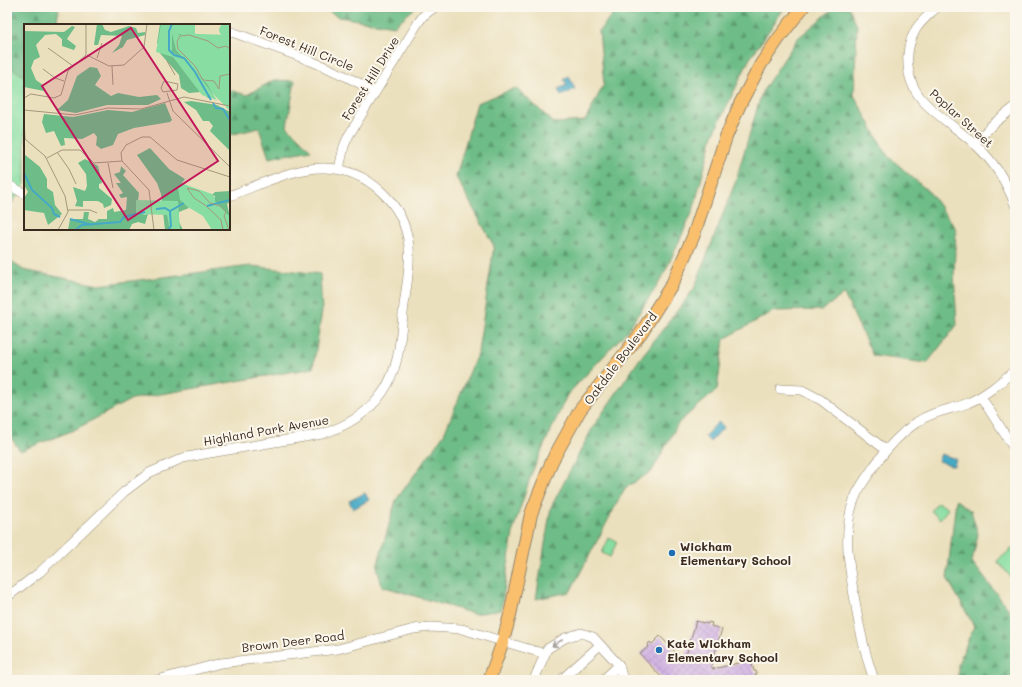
<svg xmlns="http://www.w3.org/2000/svg" width="1022" height="687" viewBox="0 0 1022 687" font-family="Mali,sans-serif">
	<style>
		.forest { fill: url(#forest-firs); stroke: #547453 }
		.park { fill: #88dea2; stroke: #628460 }
		.water { fill: #45a9c5; stroke: #406a72 }
		.lines { fill: none; stroke-linecap: round; stroke-linejoin: round }
		.stream { stroke: #45a9c5; stroke-width: 2.5 }
		.building { fill: url(#building-cross-hatch) }
		.minor-casing { stroke: #93856e; stroke-width: 10 }
		.major-casing { stroke: #93856e; stroke-width: 14 }
		.minor { stroke: #fff; stroke-width: 9 }
		.major { stroke: #f9bf6d; stroke-width: 12 }
		.oneway { stroke: #a79f9a }
		.poi-dot { fill: #1f6fb2; stroke: #fbf7ec; stroke-width: 1.5 }
		.labels { text-anchor: middle; dominant-baseline: central; stroke-width: 4; stroke-linejoin: round; paint-order: stroke }
		.street-label { font-size: 12px; fill: #3b2a1e; stroke: #fbf7ec }
		.poi-label { font-size: 12px; font-weight: bold; fill: #3b2a1e; stroke: #fbf7ec; text-anchor: start }
		.inset-river { fill: none; stroke: #45a9c5; stroke-width: 2 }
		.inset-road { fill: none; stroke: #a5977d; stroke-width: 1 }
		.view { fill: #c2185b; fill-opacity: 0.15; stroke: #c2185b; stroke-width: 2 }
		.inset-edge { fill: none; stroke: #3b2a1e; stroke-width: 2 }
	</style>
	<defs>
		<pattern id="forest-firs" width="22" height="20" patternUnits="userSpaceOnUse"><rect width="22" height="20" fill="#6ebd88"/><path d="M5 1l3.5 6h-7zM16 11l3.5 6h-7z" fill="#5c9a6f"/></pattern>
		<pattern id="building-cross-hatch" width="8" height="8" patternUnits="userSpaceOnUse"><rect width="8" height="8" fill="#cdabe4"/><path d="M0 0l8 8M0 8l8-8" fill="none" stroke="#a88bb8"/></pattern>
	</defs>
	<rect width="100%" height="100%" fill="#fbf7ec"/>
	<filter id="ink" filterUnits="userSpaceOnUse"><feTurbulence type="fractalNoise" baseFrequency=".025" numOctaves="2"/><feDisplacementMap in="SourceGraphic" scale="8" xChannelSelector="R" yChannelSelector="G"/><feConvolveMatrix kernelMatrix="1 2 1 2 8 2 1 2 1" color-interpolation-filters="sRGB"/></filter>
	<filter id="wash" filterUnits="userSpaceOnUse"><feTurbulence type="fractalNoise" baseFrequency=".012" numOctaves="4" result="noise"/><feDisplacementMap in="SourceGraphic" scale="16" xChannelSelector="R" yChannelSelector="G"/><feGaussianBlur stdDeviation="0.9" result="paint"/><feColorMatrix in="noise" values="0 0 0 0 0 0 0 0 0 0 0 0 0 0 0 0 0 1.4 0 .05"/><feComposite in="paint" operator="in"/></filter>
	<g filter="url(#wash)">
		<rect width="100%" height="100%" fill="#ebe0bd"/>
		<g class="forest">
			<path d="M7,7H59L57,21L61,25H25V122L7,96Z"/>
			<path d="M321,7H416L394,26L339,17Z"/>
			<path d="M618,7H785L749,60L713,135L693,211L662,278L627,331L567,395L532,472L514,527L501,610L474,614L382,586L377,567L396,500L444,434L478,352L494,246L456,177L477,103L516,88L554,123L585,121L604,84L599,31Z"/>
			<path d="M835,7H849L857,26L854,95L887,155L930,193L956,229L954,273L957,325L927,363L873,356L844,294L822,310L774,311L724,339L717,390L679,422L652,471L625,488L570,592L536,599L551,507L593,427L639,360L694,289L735,183L762,92L798,38Z"/>
			<path d="M274,80L295,81L287,126L311,150L269,158L259,128L229,135V90L247,95Z"/>
			<path d="M7,258L23,270L99,285L251,266L320,274L322,311L313,368L132,399L74,430L20,451L7,431Z"/>
			<path d="M956,500L971,511L978,534L972,562L1013,615L1015,613V680H958V664L974,626L947,578Z"/>
		</g>
		<g class="park">
			<path d="M7,65L25,77V184L7,210Z"/>
			<path d="M938,502L948,509L940,519L931,511Z"/>
			<path d="M609,538L617,542L610,557L602,553Z"/>
			<path d="M1013,548L1015,550V582L997,561Z"/>
		</g>
		<g class="water">
			<path d="M569,76L575,89L561,96L558,89L567,85L564,79Z"/>
			<path d="M718,422L724,427L710,442L705,436Z"/>
			<path d="M941,454L956,459L954,466L938,461Z"/>
			<path d="M365,493L369,500L353,509L349,501Z"/>
		</g>
		<g class="lines">
			<path class="stream" d="M7,38L10,18L15,7"/>
		</g>
		<g id="blocks">
			<path class="building" d="M696,621L708,624L709,622L712,623L711,626L722,629L711,666L713,669L751,660L754,671H756L757,674L755,675L756,680H664L640,654L649,646L648,644L650,642L652,644L660,636L682,659H685Z"/>
		</g>
	</g>
	<g filter="url(#ink)">
		<use href="#blocks" fill-opacity="0" stroke="#93856e" stroke-width="1"/>
		<g class="lines">
			<g class="minor-casing">
				<g id="minor">
					<path d="M937,7C930,14 922,20 916,29C902,53 906,84 925,103C940,118 959,130 975,144C993,161 1007,182 1015,205"/>
					<path d="M229,31C279,49 329,65 375,92"/>
					<path d="M974,144L993,124L1015,107"/>
					<path d="M339,169L344,146L349,135L418,23L423,16L435,7"/>
					<path d="M7,184L25,194"/>
					<path d="M780,389L802,390L821,400L886,450"/>
					<path d="M981,397L1015,450"/>
					<path d="M7,597L40,572L124,492L149,473L183,458L204,454L322,434C347,426 368,414 383,392C399,369 400,341 403,314C405,292 411,269 409,247C405,204 368,169 324,168C294,167 257,186 229,196"/>
					<path d="M157,680L221,663L338,649L414,629L430,627L462,629L545,654"/>
					<path d="M534,680L547,649L565,638L581,633L593,637L619,665L623,680"/>
					<path d="M561,680L600,645"/>
					<path d="M603,680L619,665"/>
					<path d="M874,680C865,654 859,628 855,601C849,567 841,526 857,493C862,483 869,474 875,465C887,448 899,434 917,422C932,411 951,410 968,403C986,395 1000,383 1015,370"/>
				</g>
			</g>
			<g class="major-casing">
				<path id="major" d="M489,680L503,641L510,615L531,514L552,461L580,410L641,333L672,284L693,237L726,137L740,104L761,64L779,38L803,7"/>
			</g>
			<use href="#minor" class="minor"/>
			<use href="#major" class="major"/>
		</g>
		<defs><path id="oneway-shaft" d="M-6 0H5M1.5-3L5.5 0L1.5 3" fill="none" stroke-width="1.6" stroke-linecap="round" stroke-linejoin="round"/></defs>
		<use class="oneway" href="#oneway-shaft" transform="translate(557 643) rotate(148)"/>
	</g>
	<g class="poi-dot">
		<circle cx="672" cy="553" r="4"/>
		<circle cx="659" cy="650" r="4"/>
	</g>
	<g class="labels">
		<g class="street-label">
			<text transform="translate(307 48) rotate(22)">Forest Hill Circle</text>
			<text transform="translate(370 78) rotate(-58)">Forest Hill Drive</text>
			<text transform="translate(962 118) rotate(42)">Poplar Street</text>
			<text transform="translate(620 358) rotate(-53)">Oakdale Boulevard</text>
			<text transform="translate(266 430) rotate(-10)">Highland Park Avenue</text>
			<text transform="translate(293 641) rotate(-7)">Brown Deer Road</text>
		</g>
		<g class="poi-label">
			<text x="680" y="546">Wickham<tspan x="680" dy="14">Elementary School</tspan></text>
			<text x="667" y="643">Kate Wickham<tspan x="667" dy="14">Elementary School</tspan></text>
		</g>
	</g>
	<g transform="translate(24 24)">
		<rect width="206" height="206" fill="#ebe0bd"/>
		<path d="M148,9L206,11V87L148,28ZM151,157L188,170L206,192V206H188L179,192L154,177Z" fill="#88dea2"/>
		<path d="M73,0H78L81,6L87,8L105,2L112,4L114,9L121,8V11L103,16L99,23L88,29L95,21L98,12L77,11L74,21H70ZM136,0H160L157,11L148,9L152,26L183,60L191,74H184L177,68L165,69L157,64L155,51L134,27L136,22L133,19ZM48,2L51,3L43,15L52,22L50,26L38,22V15L32,10L21,11L12,21L16,33L10,36L7,44L12,56L19,61L20,67L0,63V7L40,8ZM66,43L73,44L77,52L71,61L87,72L94,69L115,73L133,71L137,75L124,81H83L52,89L33,86L44,76L53,52ZM167,77L193,81L206,88V127L186,107L189,102L185,97H179L172,86L160,78ZM141,79L148,96L146,98L110,104L94,110L89,121L77,125L72,121L73,113L70,109L58,115L40,114L41,121L37,122L30,107L22,109L18,98L20,90L49,93L84,86L108,88ZM126,124L145,145L161,155L154,164L156,176L165,184L155,188V198L159,206H141L137,170L133,159L113,131ZM0,130L16,143L23,155V164L29,168L31,181L38,190L24,201L20,189L0,186V174L4,168L0,161ZM61,135L74,142L78,159L75,160V164L88,175L87,181L80,184L79,180L74,177H59V183L51,182L53,177L49,163L61,167L63,162L62,150L54,139ZM97,142L102,147L99,151L115,169L114,177L123,188L119,191L124,190L121,200L114,198L108,200L105,206H44L46,195H59L60,188H65L64,195L71,198L75,195H83V187L89,184L90,188L102,186L103,173L97,174L95,171L99,169L92,159H97L90,150L96,148ZM206,167V178L203,180L206,193L191,177V172L188,171L191,168Z" fill="#6ebd88"/>
		<path d="M137,0H171V10H148V28L166,39L193,76L178,71L149,33L132,28ZM195 6a6 6 0 1 1 12 0a6 6 0 1 1-12 0ZM112,176L154,177L156,206H146L143,191L112,190Z" fill="#88dea2"/>
		<path class="inset-river" d="M148,0L145,7V26L150,31L160,34L171,48L187,76M189,79L192,84L199,85L206,96M0,149L8,166L28,184L30,190L36,193M183,182L206,176M132,185L141,184L146,187L160,179M46,195L68,201M51,206L58,201L96,198L100,193L121,188M144,206L147,202L146,188"/>
		<path class="inset-road" d="M24,24L49,42M206,25L202,22L194,24L184,17L165,11L156,12L153,18L154,25L171,42L179,56L190,57L195,65L196,52L206,50M63,31L85,42L100,41L120,23L123,0M73,34L78,19M143,37L151,51M88,42L89,61M19,45L31,54L40,57M140,57L154,60L153,66L139,68L137,64ZM143,69L149,87L206,143M0,74L7,70L30,74L37,71L44,47L62,31V0M0,86L51,91L84,84L117,85L160,73L206,82M0,93L1,115L21,132L41,172L44,188L34,206M33,128L45,145L52,160M23,134L38,126H56L70,139L98,137M84,139L89,164M44,186H66L73,189M130,206L125,166L98,137L97,129L102,121L118,113H126L153,136L206,153M199,206L197,196L181,181L170,174L163,164L175,167L186,179L196,182L202,188L200,192L205,206"/>
		<path class="view" d="M107,4L194,137L104,196L18,62Z"/>
		<rect width="206" height="206" class="inset-edge"/>
	</g>
	<rect width="1022" height="687" fill="none" stroke="#fbf7ec" stroke-width="24"/>
</svg>
